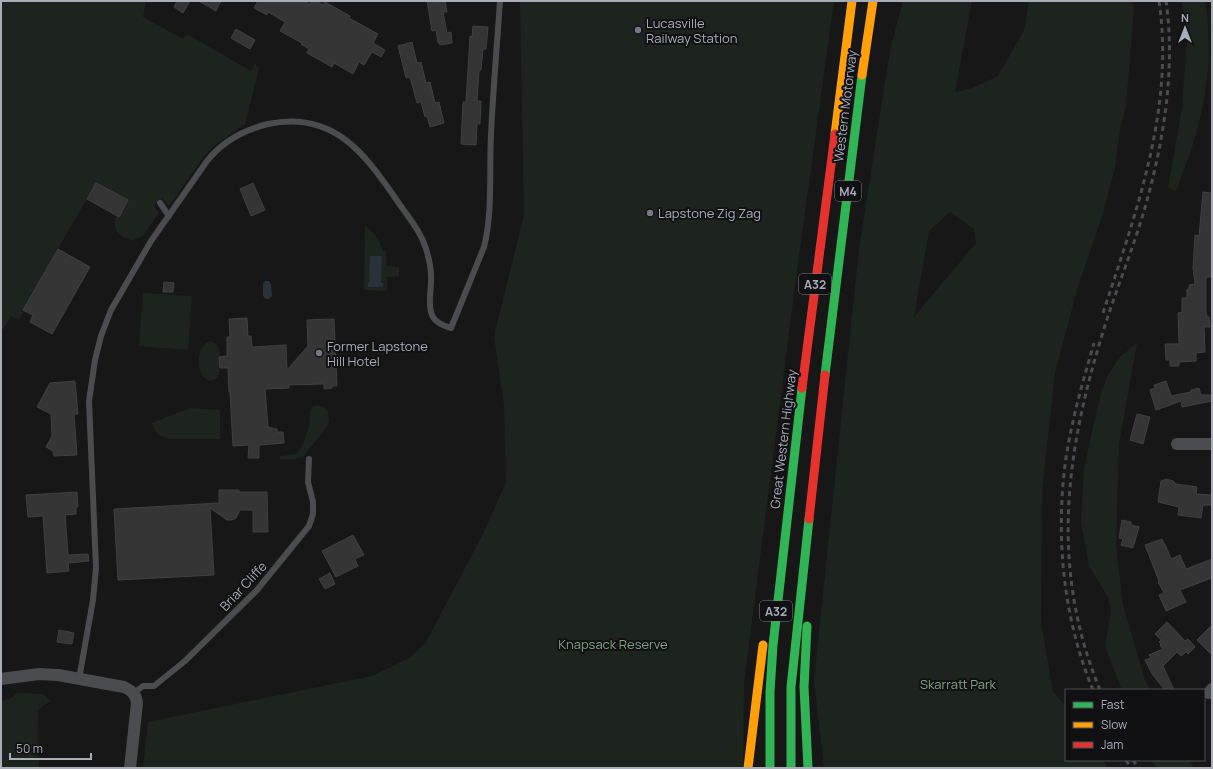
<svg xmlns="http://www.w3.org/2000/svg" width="1213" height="769" viewBox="0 0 1213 769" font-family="Manrope,sans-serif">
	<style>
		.green { fill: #1d241e; fill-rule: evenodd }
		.water { fill: #2a3239 }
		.building { fill: #353536; stroke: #3f4043 }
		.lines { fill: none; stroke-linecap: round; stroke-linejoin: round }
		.lane { stroke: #4b4c50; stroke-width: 6 }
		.street { stroke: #4b4c50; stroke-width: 12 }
		.fast { stroke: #30b455; stroke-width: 9 }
		.slow { stroke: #ff9f0a; stroke-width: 9 }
		.jam { stroke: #e5322d; stroke-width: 9 }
		.rail { stroke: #4b4c4f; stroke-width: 3; stroke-dasharray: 5 4; stroke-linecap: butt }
		.poi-dot { fill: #757880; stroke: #111113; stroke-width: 1.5 }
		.labels { text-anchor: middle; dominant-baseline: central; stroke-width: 4; stroke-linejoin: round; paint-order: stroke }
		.shield { fill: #111113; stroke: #7b7e86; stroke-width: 1 }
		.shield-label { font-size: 12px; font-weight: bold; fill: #a8adb8 }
		.poi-label { font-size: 13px; fill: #a8adb8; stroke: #111113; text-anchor: start }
		.street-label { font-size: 13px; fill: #a8adb8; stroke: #111113 }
		.park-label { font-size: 13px; fill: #7fa381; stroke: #111113 }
	</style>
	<rect width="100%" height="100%" fill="#171717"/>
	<g class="green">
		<path d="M1,1H146L143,17L183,39L187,34L251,71L255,64L259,69L245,124L215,145L204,156L170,205H168L162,198L154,205L159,213L143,236L133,240C119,237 110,229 117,215L119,216L128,200L96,183L23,309L25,310L19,320L11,316L1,333Z"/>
		<path d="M520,1H834L796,278L744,683L743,768H143L148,722L372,676L409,658L425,644L484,532L506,482L504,405L494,336L524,215Z"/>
		<path d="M903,1H972L955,92L970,89L998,76L1024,30L1029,1H1132L1134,8L1126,107L1120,129L1115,168L1103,213L1077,290L1055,373L1042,491L1041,621L1053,692L1066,706V760H1103L1107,768H824L814,680L859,249L890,50ZM950,212L974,229L976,243L914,317L929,231Z"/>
		<path d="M1182,1H1205C1213,42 1208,94 1196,134C1191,153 1183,172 1176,191L1168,188L1182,108L1187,40Z"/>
		<path d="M365,226C374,232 380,241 383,251H386V266L399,267V277H387V291L364,290Z"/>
		<path d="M143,293L192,296L188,350L139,346Z"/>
		<path d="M210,341C213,342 216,343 218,346C221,351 220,374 217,378L210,381C195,378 195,345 210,341Z"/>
		<path d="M1137,343L1119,444L1116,545L1123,605L1145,680L1149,688V690H1122L1105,646L1111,611L1108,597L1089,566L1081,522L1084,469L1093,427L1102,390L1108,375L1120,357Z"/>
		<path d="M317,405L324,407L328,411L329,421L328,425L303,457L293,459H279L281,456L295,454L298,452L302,446L310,424V410L313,406Z"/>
		<path d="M190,408L220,410V439H170L157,434L152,424V423Z"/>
		<path d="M16,693L43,694L50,701L38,710L39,768H1V701L12,698Z"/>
		<path d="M1152,760H1189L1194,768H1156Z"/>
	</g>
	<g class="water">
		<path d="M370,256H382L381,283H383V287H368V283L369,282Z"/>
		<path d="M265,281H269L271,284L272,296L269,299H266L263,296V284Z"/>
	</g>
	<g class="building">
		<path d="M177,1H190L183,13L174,7Z"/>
		<path d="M199,1H221L216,11Z"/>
		<path d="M258,1H304L310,4L312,1H317L323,5L325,2L350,16L349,18L378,34L373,43L385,50L381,57L372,52L364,65L359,62L353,74L334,63L332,67L307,53L309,49L301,44L302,43L280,31L285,22L268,12L267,15L254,8Z"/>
		<path d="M427,1H445L447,12H443L447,33L451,32L452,43L440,45L439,42L438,43L436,30L432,31Z"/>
		<path d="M473,26L488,27L486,49H483L481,70H479L477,101H481L480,124H477L476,145L461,144L463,102H466L470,36L472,37Z"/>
		<path d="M236,29L255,40L250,49L231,38Z"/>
		<path d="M412,42L417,63L421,62L426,83L430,82L435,103L439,102L444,123L430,127L427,116L425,117L421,102L417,103L410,77L406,78L398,46Z"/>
		<path d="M96,183L128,200L119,217L87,199Z"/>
		<path d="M253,183L265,210L251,216L240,189Z"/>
		<path d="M1203,192L1212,193V277H1206V312L1207,317H1209L1210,327H1204L1205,352L1196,353V361L1179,362V366H1170V360H1166L1165,344H1179L1178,313L1182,312V298H1187V289H1189V285L1195,284L1193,268L1195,235L1199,236Z"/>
		<path d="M58,249L90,267L52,334L30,322L33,315L23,310Z"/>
		<path d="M164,282L174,283L173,292H163Z"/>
		<path d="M247,318L248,336H251L252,347L286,345L287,370L308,346L307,320L334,319L337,386H332V388L324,389V384L289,385V388L265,389L268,427L277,429V432H283L284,443L259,445V458H248L249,445L233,446L230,392H229L228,368H220L219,357L227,356V337H230L229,319Z"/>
		<path d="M75,381L78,414H74L77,455L54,456L53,451L46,447L52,436L51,414L37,407L50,383Z"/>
		<path d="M1166,381L1171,396L1191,392V390L1199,388L1201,395H1212V401L1182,407L1181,401L1156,410L1150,390L1155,388L1154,385Z"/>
		<path d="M1137,414L1150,417L1143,444L1130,440Z"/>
		<path d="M1167,479L1173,481L1176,484L1197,487L1196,494L1212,495V505H1203L1201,518L1178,515L1179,507L1158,502L1161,481Z"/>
		<path d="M219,490H239V492H267L268,532H253V510H240L236,518L232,520H227L210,508L214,575L118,580L114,509L219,503Z"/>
		<path d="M77,492L78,507H76V514L65,515L68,555L88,554L89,561L68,563L69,571L47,573L43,516L28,517L26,495Z"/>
		<path d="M1122,520L1131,522V525L1139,527L1133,548L1121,545L1123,539L1119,538Z"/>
		<path d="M353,535L364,555L355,559L358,566L336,577L322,551Z"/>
		<path d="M1162,539L1164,544H1165L1171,559L1180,555L1186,569L1212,559V578L1180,590L1186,602L1166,611L1159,595L1164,593L1158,582L1159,581L1145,545Z"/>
		<path d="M330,573L335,584L325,589L319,579Z"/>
		<path d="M1167,622L1185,641L1188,639L1195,647L1188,654L1186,652L1181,656L1177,652L1163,666L1174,690H1165L1152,674L1145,660L1151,658L1149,655L1163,649L1160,645L1161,644L1159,642L1161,640L1155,634Z"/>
		<path d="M1212,625V655L1197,640Z"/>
		<path d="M59,630L74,633L72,644L57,642Z"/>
	</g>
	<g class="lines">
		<g class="lane">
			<path d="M160,203L169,216"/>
			<path d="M79,679L93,600L96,568L89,401L95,360L101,336L111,310L151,241L207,161C222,142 244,130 268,124C334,110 365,154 398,202C409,218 422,233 427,252C429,259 431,268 431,276C432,288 427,303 432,315C435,323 444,326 451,328L484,247C493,211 489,172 491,135C493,90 497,46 500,1"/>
			<path d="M134,693L143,686H154L185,661L257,590L309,526L313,514V502L308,482L309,459"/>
		</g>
		<g class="street">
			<path d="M1177,444H1212"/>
			<path d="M1,679L39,674L58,675L124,687C132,691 136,694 137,703L130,768"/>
			<path d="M1209,693L1212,689"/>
		</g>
		<g class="fast">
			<path d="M825,375L862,75"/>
			<path d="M807,626L804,687L808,768"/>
			<path d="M770,768V692L773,645L802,388"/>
			<path d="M791,768V687L809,519"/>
		</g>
		<g class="slow">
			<path d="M862,75L873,1"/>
			<path d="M835,134L852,1"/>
			<path d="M748,768L763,645"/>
		</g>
		<g class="jam">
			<path d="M802,388L835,134"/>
			<path d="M809,519L825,375"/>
		</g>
		<g class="rail">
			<path d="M1103,313C1136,212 1175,108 1159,1"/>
			<path d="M1093,690C1063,618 1055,535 1066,458C1072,419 1083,381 1094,343"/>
			<path d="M1100,690C1050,569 1065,454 1103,332C1115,292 1132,252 1144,211C1163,145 1176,70 1166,1"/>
			<path d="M1126,760L1131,768"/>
			<path d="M1133,760L1138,768"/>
		</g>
	</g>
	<g class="poi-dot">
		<circle cx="638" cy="30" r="4"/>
		<circle cx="650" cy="213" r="4"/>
		<circle cx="319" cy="353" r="4"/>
	</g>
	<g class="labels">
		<g class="shield">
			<rect x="835" y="181" width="26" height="20" rx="3"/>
			<rect x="799" y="274" width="32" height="20" rx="3"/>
			<rect x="760" y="601" width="32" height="20" rx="3"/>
		</g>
		<g class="shield-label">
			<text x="848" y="191">M4</text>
			<text x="815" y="284">A32</text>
			<text x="776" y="611">A32</text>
		</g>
		<g class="poi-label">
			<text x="646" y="23">Lucasville<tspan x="646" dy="15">Railway Station</tspan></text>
			<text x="658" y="213">Lapstone Zig Zag</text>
			<text x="327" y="346">Former Lapstone<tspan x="327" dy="15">Hill Hotel</tspan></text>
		</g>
		<g class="street-label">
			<text transform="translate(845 106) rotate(-83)">Western Motorway</text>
			<text transform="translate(783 439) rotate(-83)">Great Western Highway</text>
			<text transform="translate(243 586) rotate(-47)">Briar Cliffe</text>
		</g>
		<g class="park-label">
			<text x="613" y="644">Knapsack Reserve</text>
			<text x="958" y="684">Skarratt Park</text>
		</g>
	</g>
	<rect width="1213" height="769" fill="none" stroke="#a8adb8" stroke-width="4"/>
	<rect x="1065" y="689" width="140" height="72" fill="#111113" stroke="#4d4f55"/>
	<rect x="1073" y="702" width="20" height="6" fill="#30b455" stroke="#4d4f55"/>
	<text x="1101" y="709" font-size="12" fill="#a8adb8">Fast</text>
	<rect x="1073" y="722" width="20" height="6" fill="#ff9f0a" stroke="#4d4f55"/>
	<text x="1101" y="729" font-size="12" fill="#a8adb8">Slow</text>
	<rect x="1073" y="742" width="20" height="6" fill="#e5322d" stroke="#4d4f55"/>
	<text x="1101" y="749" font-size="12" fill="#a8adb8">Jam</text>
	<g transform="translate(1185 28)" stroke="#111113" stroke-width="3" paint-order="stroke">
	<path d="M0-3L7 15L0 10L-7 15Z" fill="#a8adb8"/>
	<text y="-6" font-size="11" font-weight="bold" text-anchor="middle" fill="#a8adb8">N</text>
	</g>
	<path d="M10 753v6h81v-6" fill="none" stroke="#a8adb8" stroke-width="2"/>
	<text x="16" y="753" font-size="12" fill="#a8adb8" stroke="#111113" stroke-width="3" paint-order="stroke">50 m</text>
</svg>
